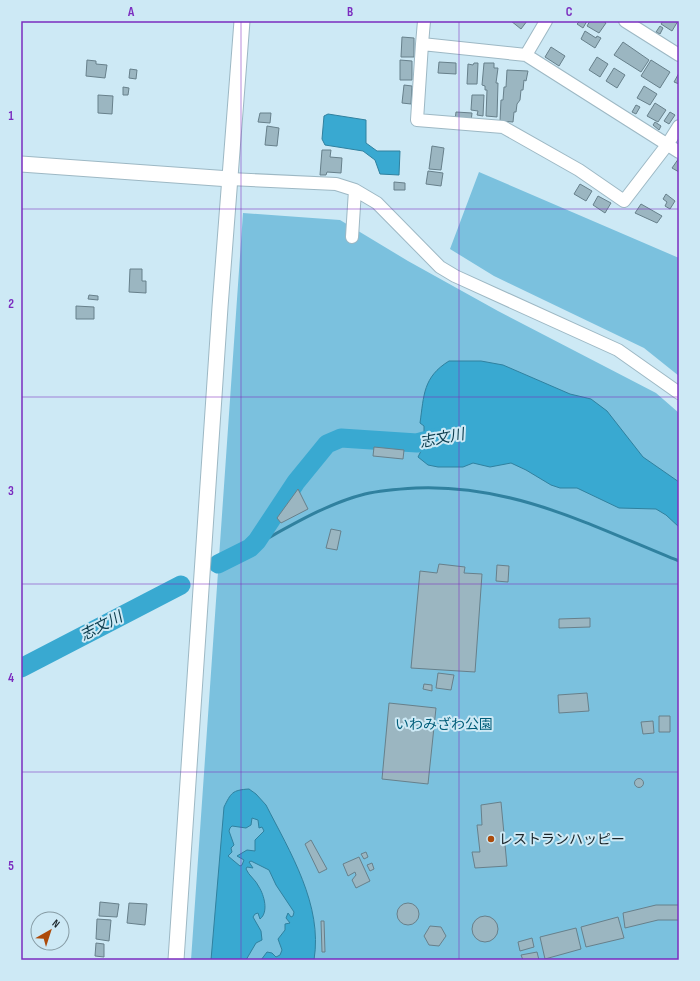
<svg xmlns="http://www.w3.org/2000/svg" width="700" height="981" viewBox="0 0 700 981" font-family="'Sofia Sans Condensed','Noto Sans JP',sans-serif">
	<rect width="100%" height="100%" fill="#cde9f5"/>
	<path fill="#7bc1de" d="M479 172 679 258V376L644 348 494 276 450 249Z
		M243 213 340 220 408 261 498 311 656 393 679 413V960H191Z"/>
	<path fill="#39a9d1" stroke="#30819f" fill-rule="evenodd" d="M328 114 366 120V143L377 151H400L399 175 380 174 375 160 363 151 325 145 322 139 324 116Z
		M449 361H481L503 365 570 394 591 399 607 411 643 457 679 482V527L666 515 656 509 619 508 577 488H560L551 485 526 470 511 463 490 467 473 463 463 467H438L428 465 418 457 421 451 415 449 420 436 424 434V426L420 423C424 395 423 377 449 361Z
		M249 789 256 794 266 805C290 852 323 905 314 960H261L267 952 272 953 276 957 280 955 282 950 278 939 285 930V924L290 923 286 918 288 913 291 917 293 916 294 912 276 885 269 870 251 861 249 862 253 868 247 867 246 869C249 876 256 880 259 887 264 895 269 912 260 919L258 913 255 914 253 917 261 931 262 940 256 943 246 960H211L224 807C231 793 232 790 249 789ZM252 818 258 820 259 828 262 827 264 831 255 840V851L247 850 237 856 244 860 242 865 240 866 228 856 232 852 231 848 234 845 229 831 230 828 232 826 246 828 251 825Z"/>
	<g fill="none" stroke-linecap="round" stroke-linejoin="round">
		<path stroke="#30819f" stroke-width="3" d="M250 548C287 528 325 504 365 494 382 490 399 489 416 488 513 484 592 526 679 561"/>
		<path stroke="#39a9d1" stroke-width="19" d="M218 564 250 548 257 541 296 482 327 444 341 438 417 443 442 436
			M21 668 181 585"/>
	</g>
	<path fill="#9bb6c1" stroke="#67808b" d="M511 21H527L521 29Z
		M577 21H587L583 28 577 24 579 22Z
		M590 21H603L606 23 599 33 587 26Z
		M663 21H678L672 31 661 24Z
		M660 26 663 28 660 34 656 32Z
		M585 31 596 38 597 36 601 38 595 48 581 39Z
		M402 37 414 38V57H401Z
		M623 42 649 60 641 72 614 55Z
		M551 47 565 56 559 66 545 57Z
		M597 57 608 64 600 77 589 70Z
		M87 60 96 61V64L107 65 105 78 86 76Z
		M400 60 412 61V80H400Z
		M651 60 670 72 660 88 641 76Z
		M439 62 456 63V74L438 73Z
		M474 63H478L477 84H467L468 64 473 65Z
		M484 63H494V68H498L496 83H498L497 117 486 116 487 90H485V86L482 85Z
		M614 68 625 75 617 88 606 81Z
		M130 69 137 70 136 79 129 78Z
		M507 70 528 71 526 81 524 80 523 90H521L520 100 517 104 516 112H514L513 122 500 121 501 100H503L504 87H506Z
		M679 73V84L674 82Z
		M404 85 412 86 411 104 402 103Z
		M644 86 657 94 650 105 637 98Z
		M123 87 129 88 128 95H123Z
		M98 95 113 96 112 114 98 113Z
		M472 95H484L483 116 477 115 478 111 471 110Z
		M655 103 666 110 658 122 647 116Z
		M636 105 640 107 636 114 632 112Z
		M456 112 472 113 471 122 455 121Z
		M670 112 675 115 669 124 664 121Z
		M260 113H271L270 123 258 122Z
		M655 122 661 126 659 130 653 125Z
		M267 126 279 128 277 146 265 145Z
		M432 146 444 148 441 170 429 169Z
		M322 150H331L330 157 342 158 341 173 327 172 326 175H320Z
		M679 158V172L672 168Z
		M428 171 443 173 441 186 426 184Z
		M394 182 405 183V190H394Z
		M580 184 592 191 586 201 574 194Z
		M666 194 675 201 670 209 665 206 667 202 663 199Z
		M598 196 611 203 605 213 593 205Z
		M641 204 662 216 657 223 635 213Z
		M130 269H142V281H146V293L129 292Z
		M89 295 98 296V300L88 299Z
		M76 306 94 307V319H76Z
		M374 447 404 450 403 459 373 456Z
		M298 489 308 509 281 523 277 518Z
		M331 529 341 531 337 550 326 548Z
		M439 564 465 567 464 573 482 574 475 672 411 668 420 571 437 573Z
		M497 565 509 566 508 582 496 581Z
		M590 618V627L559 628V619Z
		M438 673 454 675 451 690 436 688Z
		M424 684 432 685V691L423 689Z
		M587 693 589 711 559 713 558 695Z
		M389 703 436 708 428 784 382 779Z
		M659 716H670V732H659Z
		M653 721 654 733 643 734 641 722Z
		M634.5 783a4.5 4.5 0 1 1 9 0a4.5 4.5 0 1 1-9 0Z
		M501 802 507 866 475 868 472 852H480L477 825H482L481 805Z
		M311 840 327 869 319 873 305 844Z
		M366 852 368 857 364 859 361 854Z
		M359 857 370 881 356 888 352 880 356 875 355 872 348 876 343 864Z
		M372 863 374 869 370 871 367 865Z
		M100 902 119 904 117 917 99 916Z
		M397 914a11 11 0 1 1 22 0a11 11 0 1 1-22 0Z
		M129 903 147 904 145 925 127 923Z
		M656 905H679V920H658L625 928 623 913Z
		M472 929a13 13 0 1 1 26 0a13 13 0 1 1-26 0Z
		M618 917 624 938 586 947 581 927Z
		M97 919 111 920 109 941 96 939Z
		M321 921H324L325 952H322Z
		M430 926 441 927 446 936 439 946 429 945 424 936Z
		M576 928 581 949 545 959 540 937Z
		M532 938 534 947 520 951 518 942Z
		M96 943 104 944V957L95 956Z
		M537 952 539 960H523L521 955Z"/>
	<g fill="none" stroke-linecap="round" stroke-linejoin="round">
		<g stroke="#9db8c4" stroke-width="14">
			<path id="minor" d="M424 21 422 44 526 55 679 152
				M625 21 679 55
				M422 44 417 120 503 127 579 170 624 201 667 145 679 126
				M526 55 546 21
				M230 179 336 184 355 190 377 203 440 267 455 276 618 350 679 393
				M352 237 355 190"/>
		</g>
		<g stroke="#9db8c4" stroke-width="17">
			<path id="tertiary" d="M21 164 230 179
				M176 960 220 307 242 21"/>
		</g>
		<use href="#minor" stroke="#fff" stroke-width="12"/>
		<use href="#tertiary" stroke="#fff" stroke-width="15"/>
	</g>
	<path fill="none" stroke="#7b2cbf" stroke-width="1" stroke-opacity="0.55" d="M241 21V960M459 21V960M21 209H679M21 397H679M21 584H679M21 772H679"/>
	<circle fill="#ad4b0b" stroke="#cde9f5" stroke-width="1.5" cx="491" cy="839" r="4"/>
	<g text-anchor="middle" stroke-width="4" stroke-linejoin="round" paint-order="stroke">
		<g font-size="14" fill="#005d79" stroke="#cde9f5">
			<text x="444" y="729">いわみざわ公園</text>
		</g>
		<g font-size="14" fill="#1b252a" stroke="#cde9f5" text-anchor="start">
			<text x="499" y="844">レストランハッピー</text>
		</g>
		<g font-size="15" font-style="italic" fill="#0d3d4e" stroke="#cde9f5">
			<text transform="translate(442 438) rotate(-11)" y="5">志文川</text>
			<text transform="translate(101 626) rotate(-27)" y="5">志文川</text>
		</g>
	</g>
	<rect width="700" height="981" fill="none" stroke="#cde9f5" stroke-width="44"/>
	<g transform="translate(50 931) rotate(39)"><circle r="19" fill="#cde9f5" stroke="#869ba4"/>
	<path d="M0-3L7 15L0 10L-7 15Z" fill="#ad4b0b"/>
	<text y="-6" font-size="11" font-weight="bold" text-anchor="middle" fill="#1b252a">N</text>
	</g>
	<rect x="22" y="22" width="656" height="937" fill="none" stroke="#7b2cbf" stroke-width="1.5"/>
	<g font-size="13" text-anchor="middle" font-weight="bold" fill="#7b2cbf">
		<text x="131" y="16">A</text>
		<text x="350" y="16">B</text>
		<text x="569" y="16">C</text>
		<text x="11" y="120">1</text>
		<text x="11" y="308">2</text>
		<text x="11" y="495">3</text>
		<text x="11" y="682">4</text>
		<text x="11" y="870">5</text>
	</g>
</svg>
